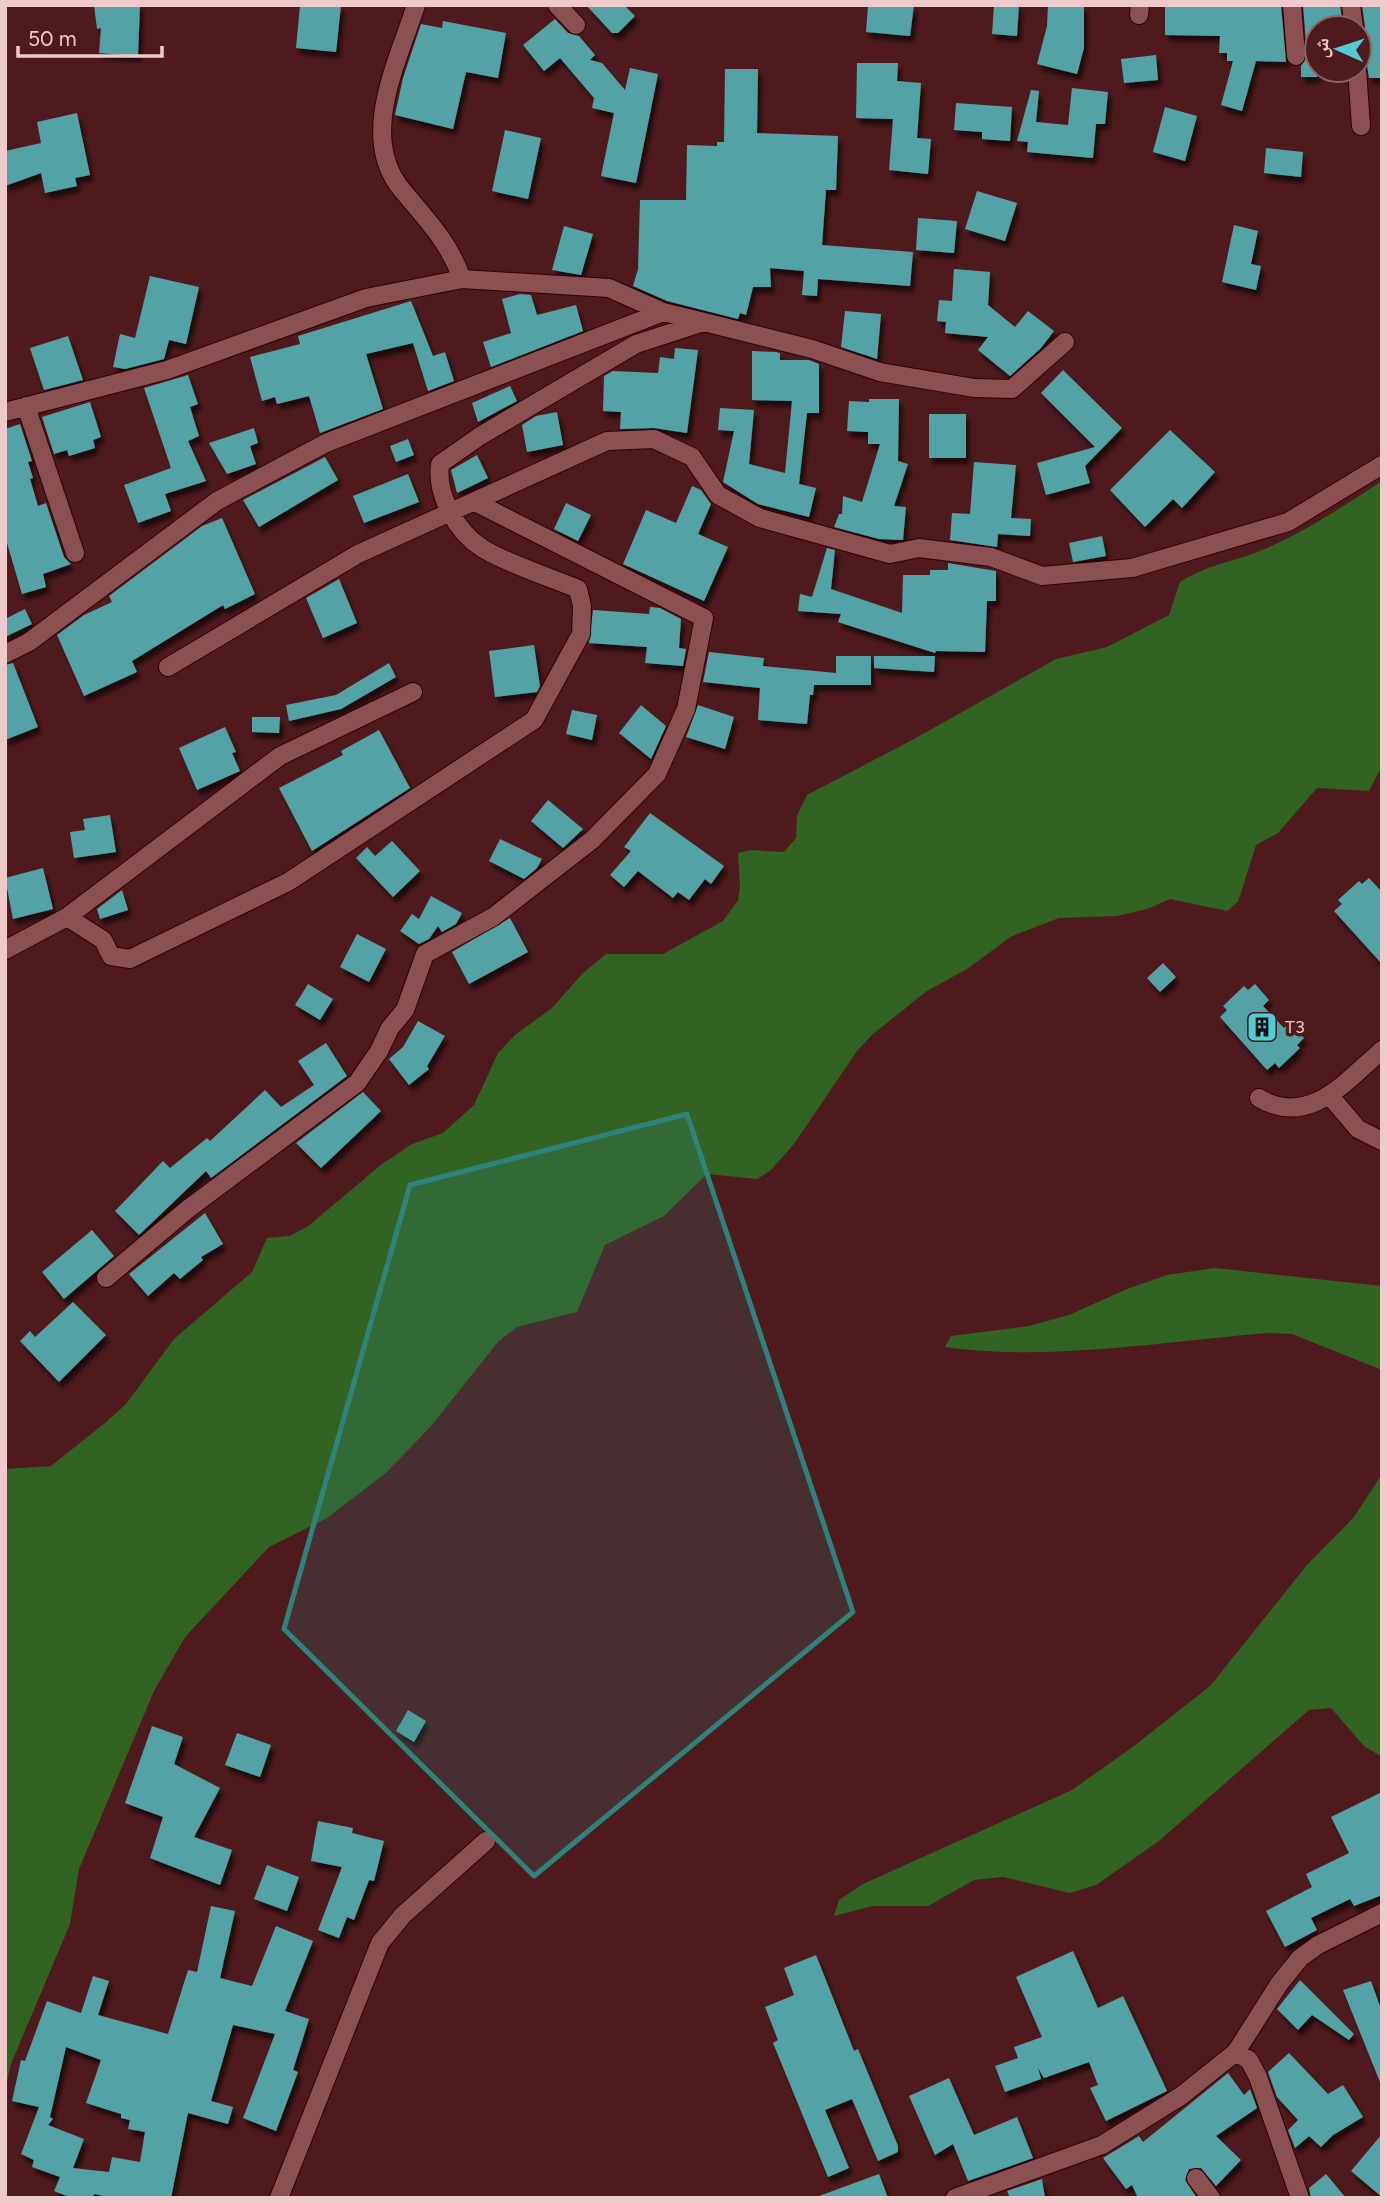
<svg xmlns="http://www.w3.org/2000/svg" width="1387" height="2203" viewBox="0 0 1387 2203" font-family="Figtree,'Noto Naskh Arabic',sans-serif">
	<defs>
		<filter id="shadow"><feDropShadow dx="3.5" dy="6" stdDeviation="2" flood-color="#0009"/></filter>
	</defs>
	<rect width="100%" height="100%" fill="#4e1a1d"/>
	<path fill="#316422" d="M1382 481V766L1369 791 1317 788 1278 833 1256 845 1238 902 1227 911 1170 899 1147 909 1117 916 1059 918 1012 936 967 969 927 991 873 1034 857 1051 794 1144 770 1171 757 1179 707 1174 664 1216 605 1245 577 1312 517 1327 498 1342 431 1426 387 1472 327 1518 269 1547 185 1637 154 1691 79 1869 70 1924 11 2064 5 2090V1469L51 1466 105 1423 126 1404 174 1339 252 1272 267 1238 289 1236 307 1227 382 1164 412 1144 443 1133 474 1105 498 1053 515 1035 552 1008 583 973 606 954H663L723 921 738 900 740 888 738 853 750 850 784 852 796 838 797 816 807 795 914 739 1056 659 1107 647 1169 615 1180 582C1203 567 1229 562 1255 553 1299 536 1342 507 1382 481Z
		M1215 1268 1382 1286V1370L1292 1334 1268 1333C1169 1341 1043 1362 945 1347L951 1336 1029 1326 1069 1315 1127 1289 1167 1275Z
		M1382 1474V1757L1364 1746 1331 1708 1309 1710 1159 1841 1096 1885 1070 1893 1003 1877 974 1880 928 1906H873L834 1916 839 1900 863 1884 1072 1790 1134 1746 1210 1686 1307 1565 1354 1517Z"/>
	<path fill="#52a3a6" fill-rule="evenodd" filter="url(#shadow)" d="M94 5H140L138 56 99 53 101 28 97 29Z
		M300 5H341L336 52 296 48Z
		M586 5H624L635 16 618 33H612Z
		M868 5H914L910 36 866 32Z
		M994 5H1019L1017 36 992 34Z
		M1048 5H1084V48L1077 74 1037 64 1047 26Z
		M1165 5H1281L1286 62 1256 61 1242 111 1221 105 1233 61H1227V53H1219L1220 36 1165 35Z
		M1303 5H1340L1343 28H1317V77H1301V66L1307 55Z
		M1362 5H1382V78H1369L1362 35 1365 27Z
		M555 19 568 33 579 36 595 55 590 60 602 63 625 90 630 68 658 74 636 183 601 176 614 113 592 108 594 98 560 58 544 71 523 45Z
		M443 21 506 33 498 78 466 72 453 129 395 115 403 78 421 24 442 28Z
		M1156 55 1158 80 1124 83 1121 59Z
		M857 63H898L897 81 921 83 917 138 931 139 928 174 889 170 893 119 856 118Z
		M725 69H758L757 133 838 136 836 190H826L822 245 913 252 910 286 818 279 817 296 802 295 804 271 770 268 771 287H753L746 315 740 313 738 319 667 301 633 286 638 269 640 200H686L687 145 717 146V142H724Z
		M1072 88 1108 92 1105 124H1096L1093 158 1027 152 1028 142 1017 141 1031 90 1039 91 1036 122 1068 125Z
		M956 103 1012 107 1010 141 982 139V132L954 130Z
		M1165 107 1197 116 1185 161 1153 152Z
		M77 113 90 175 75 178 77 186 45 193 41 173 5 186V151L41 143 37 122Z
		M505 130 541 138 528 199 492 191Z
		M1266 148 1303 152 1301 177 1264 173Z
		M977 191 1017 203 1005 241 965 229Z
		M918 218 957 221 954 253 916 250Z
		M1234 225 1258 231 1251 264 1261 266 1256 290 1222 282Z
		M564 226 593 234 581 275 552 270Z
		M954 269 990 272 988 305 1015 327 1028 311 1054 331 1041 348 1010 376 978 350 988 337 945 333 946 322 937 321 939 300 952 301Z
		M150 276 199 287 186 344 169 340 164 359 125 369 113 367 120 334 135 338Z
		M520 294 531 295 537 315 576 305 583 331 491 367 483 342 511 333 502 299Z
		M411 301 433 356 445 352 454 381 428 391 413 343 366 354 383 409 320 433 309 396 277 404 275 397 262 401 250 357 300 344 298 336Z
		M845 311 881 314 877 359 841 347Z
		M68 336 83 380 44 390 30 348Z
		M675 348 698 350 687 433 654 428 620 429 621 412 603 411 604 376 613 371 658 373 660 357 674 359Z
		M752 351 776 352 780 353V360H809L819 364V413H807L799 484 816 488 809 517 758 504 723 482 734 431 718 430 720 408 754 410 749 464 785 473 792 401 752 400Z
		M1063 370 1122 428 1085 466 1090 483 1046 495 1037 463 1095 447 1041 393Z
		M188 375 198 404 190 407 199 436 188 441 206 481 165 494 171 511 138 523 124 485 171 468 144 388Z
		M510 386 517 401 478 422 472 403Z
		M869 399H899L898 461 908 464 894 506 906 507 903 540 879 539 834 527 839 514H842L843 496 862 502 880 444H868V432L847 431 849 401 869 402Z
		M90 402 101 437 93 440 95 448 69 456 67 450 54 454 42 417Z
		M557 412 563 445 527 452 522 425 536 416Z
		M929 414H966V458H929Z
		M20 424 32 461 28 462 33 478 30 479 38 506 46 503 64 557 71 564 43 574 46 587 22 594 5 536V429Z
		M254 428 258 443 250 446 256 464 227 474 209 443Z
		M1170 430 1215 472 1182 508 1173 499 1145 527 1110 490Z
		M408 439 414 455 396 462 390 446Z
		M477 455 488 478 457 493 451 470Z
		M325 457 338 480 259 527 243 500Z
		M974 462 1016 465 1011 518 1031 519 1030 536 998 534 997 547 950 540 952 513 970 514Z
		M408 474 419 502 364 523 353 496Z
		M692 486 701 490 711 504 698 534 728 547 704 601 623 564 646 510 676 523Z
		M566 503 591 515 578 541 554 529Z
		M222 518 255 594 225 609 223 605 132 661 137 672 84 696 57 635 84 615 112 602 109 596 202 526Z
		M1102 536 1106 556 1073 562 1069 543Z
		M827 548 835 550 831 589 902 613 903 575H930V570H948V563L996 571V601H987L985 652 936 651 935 653 838 622 841 614 798 611 800 594 812 597Z
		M339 579 357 623 323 638 306 598Z
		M650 607 660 608 681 619 679 648 686 649 683 666 645 663 647 647 589 643 593 610 649 614Z
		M25 609 32 624 5 637V619Z
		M534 645 540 686 537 692 495 697 489 651Z
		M709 652 764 658 763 666 836 673V656H871V685H814L813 695H810L807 724 758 720 760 688 703 682Z
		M874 656H935L934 672 874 668Z
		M13 663 38 727 5 740V665Z
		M389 663 396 677 341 709 289 721 286 705 336 695Z
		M641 705 666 726 651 759 619 733Z
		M698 705 734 717 725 749 686 737Z
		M572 710 597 715 592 740 566 734Z
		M252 717H280L279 733 252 732Z
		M225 727 236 752 232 753 240 771 197 790 179 748Z
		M379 730 410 788 312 851 279 788 343 755 341 751Z
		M548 800 583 829 563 848 531 821Z
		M650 813 724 866 711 884 705 879 689 900 678 892 673 898 638 871 624 887 610 875 631 851 624 847Z
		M110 815 116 852 74 858 70 832 85 830 83 819Z
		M500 839 542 859 537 868 524 879 489 861Z
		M392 841 420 871 393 897 356 858 367 847 375 856Z
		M43 868 53 909 13 919 5 878Z
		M1369 878 1382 892V964L1334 911 1342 904 1338 900 1359 881 1362 884Z
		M122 890 128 910 100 919 97 909Z
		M431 896 462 913 456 924 442 932 438 926 429 939 419 944 400 931 412 914 419 919Z
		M510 918 528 952 469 984 452 952Z
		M357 934 386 949 369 982 340 967Z
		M1163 963 1176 977 1160 992 1147 978Z
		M308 984 333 999 320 1020 295 1005Z
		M1255 984 1269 1000 1263 1006 1284 1028 1290 1022 1304 1038 1297 1045 1300 1048 1279 1068 1275 1063 1267 1070 1220 1017 1227 1010 1223 1006 1244 986 1248 990Z
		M418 1021 445 1036 427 1066 429 1069 409 1085 389 1059 403 1047Z
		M326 1043 347 1076 211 1178 206 1171 139 1235 115 1211 163 1161 170 1168 207 1138 210 1141 265 1090 281 1107 314 1085 298 1061Z
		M363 1092 381 1111 321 1168 296 1143Z
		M205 1213 223 1244 201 1257 203 1260 180 1279 174 1273 148 1296 129 1274Z
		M92 1230 114 1256 64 1299 42 1272Z
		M73 1302 106 1335 59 1382 20 1341 30 1331 35 1337Z
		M408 1710 426 1721 414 1742 396 1731Z
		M152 1726 183 1737 174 1764 220 1788 194 1837 232 1850 220 1885 150 1858 163 1817 125 1803Z
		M237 1733 271 1745 260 1777 225 1765Z
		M1382 1792V1895L1354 1906 1350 1899 1311 1918 1317 1930 1285 1947 1266 1911 1312 1887 1306 1874 1349 1853 1331 1817Z
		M318 1821 353 1828 352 1833 384 1841 374 1881 369 1880 354 1920 347 1917 339 1938 318 1930 342 1867 311 1861Z
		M267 1865 299 1877 287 1911 254 1899Z
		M211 1906 235 1911 220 1978 252 1986 276 1926 313 1941 285 2011 309 2019 293 2070 298 2072 276 2131 243 2118 275 2034 233 2025 211 2101 233 2107 228 2124 188 2113 171 2198H113L94 2194 93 2198H72L54 2191 60 2177 32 2167 34 2160 21 2154 39 2107 12 2101 21 2060 25 2061 47 2001 81 2013 93 1976 109 1981 98 2015 168 2034 188 1970 197 1972ZM66 2047 101 2060 86 2103 121 2114V2118L130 2120 128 2129 145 2132 140 2162 112 2157 109 2172 73 2168 84 2139 48 2125 53 2119 50 2117Z
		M1073 1951 1098 2008 1123 1996 1167 2091 1106 2121 1090 2088 1098 2085 1089 2062 1044 2078 1038 2068 1041 2079 1005 2092 995 2066 1018 2058 1014 2047 1042 2037 1016 1977Z
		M816 1955 854 2051 858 2049 898 2146V2152L878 2161 852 2099 825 2110 849 2168 828 2177 773 2043 778 2040 765 2007 794 1995 784 1968Z
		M1300 1980 1354 2034 1349 2040 1312 2015 1298 2030 1277 2009Z
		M1371 1981 1382 2012 1380 2082 1343 1990Z
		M1289 2053 1328 2094 1343 2085 1363 2117 1333 2135 1321 2147 1309 2136 1295 2148 1288 2130 1298 2120 1277 2097 1268 2072Z
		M1228 2073 1244 2095 1250 2089 1257 2108 1216 2136 1241 2160 1216 2186 1201 2168 1189 2169 1185 2180 1197 2198H1138L1132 2185 1126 2189 1103 2158 1139 2136 1143 2142Z
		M949 2078 974 2135 1017 2117 1033 2158 968 2181 953 2144 935 2155 909 2096Z
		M1382 2134V2197L1351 2171Z
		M879 2174 888 2198H820L819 2196Z
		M1326 2174 1346 2198H1311L1309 2188Z
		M1042 2179 1045 2198H1010L1007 2191Z"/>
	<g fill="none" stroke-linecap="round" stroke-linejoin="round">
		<g stroke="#310007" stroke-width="20">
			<path id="minor" d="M557 5 576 25
				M1292 5 1296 56
				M1351 5 1354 28
				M1139 15 1140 5
				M1357 70 1361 126
				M462 279 609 288 663 312 704 322
				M26 406 75 553
				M5 412 167 370 366 298 462 279C449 242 427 220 402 190 358 137 398 62 416 5
				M5 654 29 642 217 501 326 443 663 312
				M168 667 358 554 607 441 654 439 692 457 718 495 760 518 890 554 919 548 991 557 1042 576 1132 568 1288 522 1382 465
				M67 917 103 940 111 956 130 959 288 882 534 720 581 634 582 606 578 589C552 578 503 562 482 548 456 531 436 495 440 464L480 436 636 344 704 322 812 349 880 372 975 388 1012 389 1065 342
				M5 950 67 917 280 756 413 692
				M1330 1096 1358 1129 1382 1141
				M1259 1098C1309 1128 1346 1081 1382 1050
				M106 1278 188 1209 357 1083 379 1051 390 1028 405 1010 425 954 493 917 592 840 657 774 686 709 704 618 475 502
				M1236 2052 1249 2060 1258 2077 1300 2198
				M1196 2178 1211 2198
				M279 2198 380 1943 403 1915 486 1841
				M955 2198 1102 2145 1181 2096 1236 2052 1279 1984 1300 1958 1318 1945 1382 1913"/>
		</g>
		<use href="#minor" stroke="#8b5051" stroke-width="18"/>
	</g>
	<path fill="#30837c" fill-opacity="0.2" stroke="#30837c" stroke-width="5" stroke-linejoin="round" d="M687 1114 853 1612 534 1876 284 1629 410 1185Z"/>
	<defs>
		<g id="building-square" transform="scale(1.575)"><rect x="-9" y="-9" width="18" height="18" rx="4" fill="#51ccd2" stroke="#4e1a1d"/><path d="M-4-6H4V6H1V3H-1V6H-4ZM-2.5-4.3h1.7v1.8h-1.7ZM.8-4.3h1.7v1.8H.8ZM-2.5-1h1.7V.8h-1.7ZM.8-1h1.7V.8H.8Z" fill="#111"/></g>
	</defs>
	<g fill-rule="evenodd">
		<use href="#building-square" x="1262" y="1027"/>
	</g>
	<g text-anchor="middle" stroke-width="7" stroke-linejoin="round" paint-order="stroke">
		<g font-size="18" fill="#eecbca" stroke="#4e1a1d" text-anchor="start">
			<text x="1285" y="1033">T3</text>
		</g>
	</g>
	<rect width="1387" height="2203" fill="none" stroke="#eecbca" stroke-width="14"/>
	<g transform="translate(1338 49) rotate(273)"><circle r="33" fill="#4e1a1d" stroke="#8e6162" stroke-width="2"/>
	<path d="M0-5L12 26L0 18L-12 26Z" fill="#51ccd2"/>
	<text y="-10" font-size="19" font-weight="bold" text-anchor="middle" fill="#eecbca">ش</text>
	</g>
	<path d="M18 46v10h144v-10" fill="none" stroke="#eecbca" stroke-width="3.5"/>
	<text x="28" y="46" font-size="21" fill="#eecbca" stroke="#4e1a1d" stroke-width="5" paint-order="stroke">50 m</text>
</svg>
